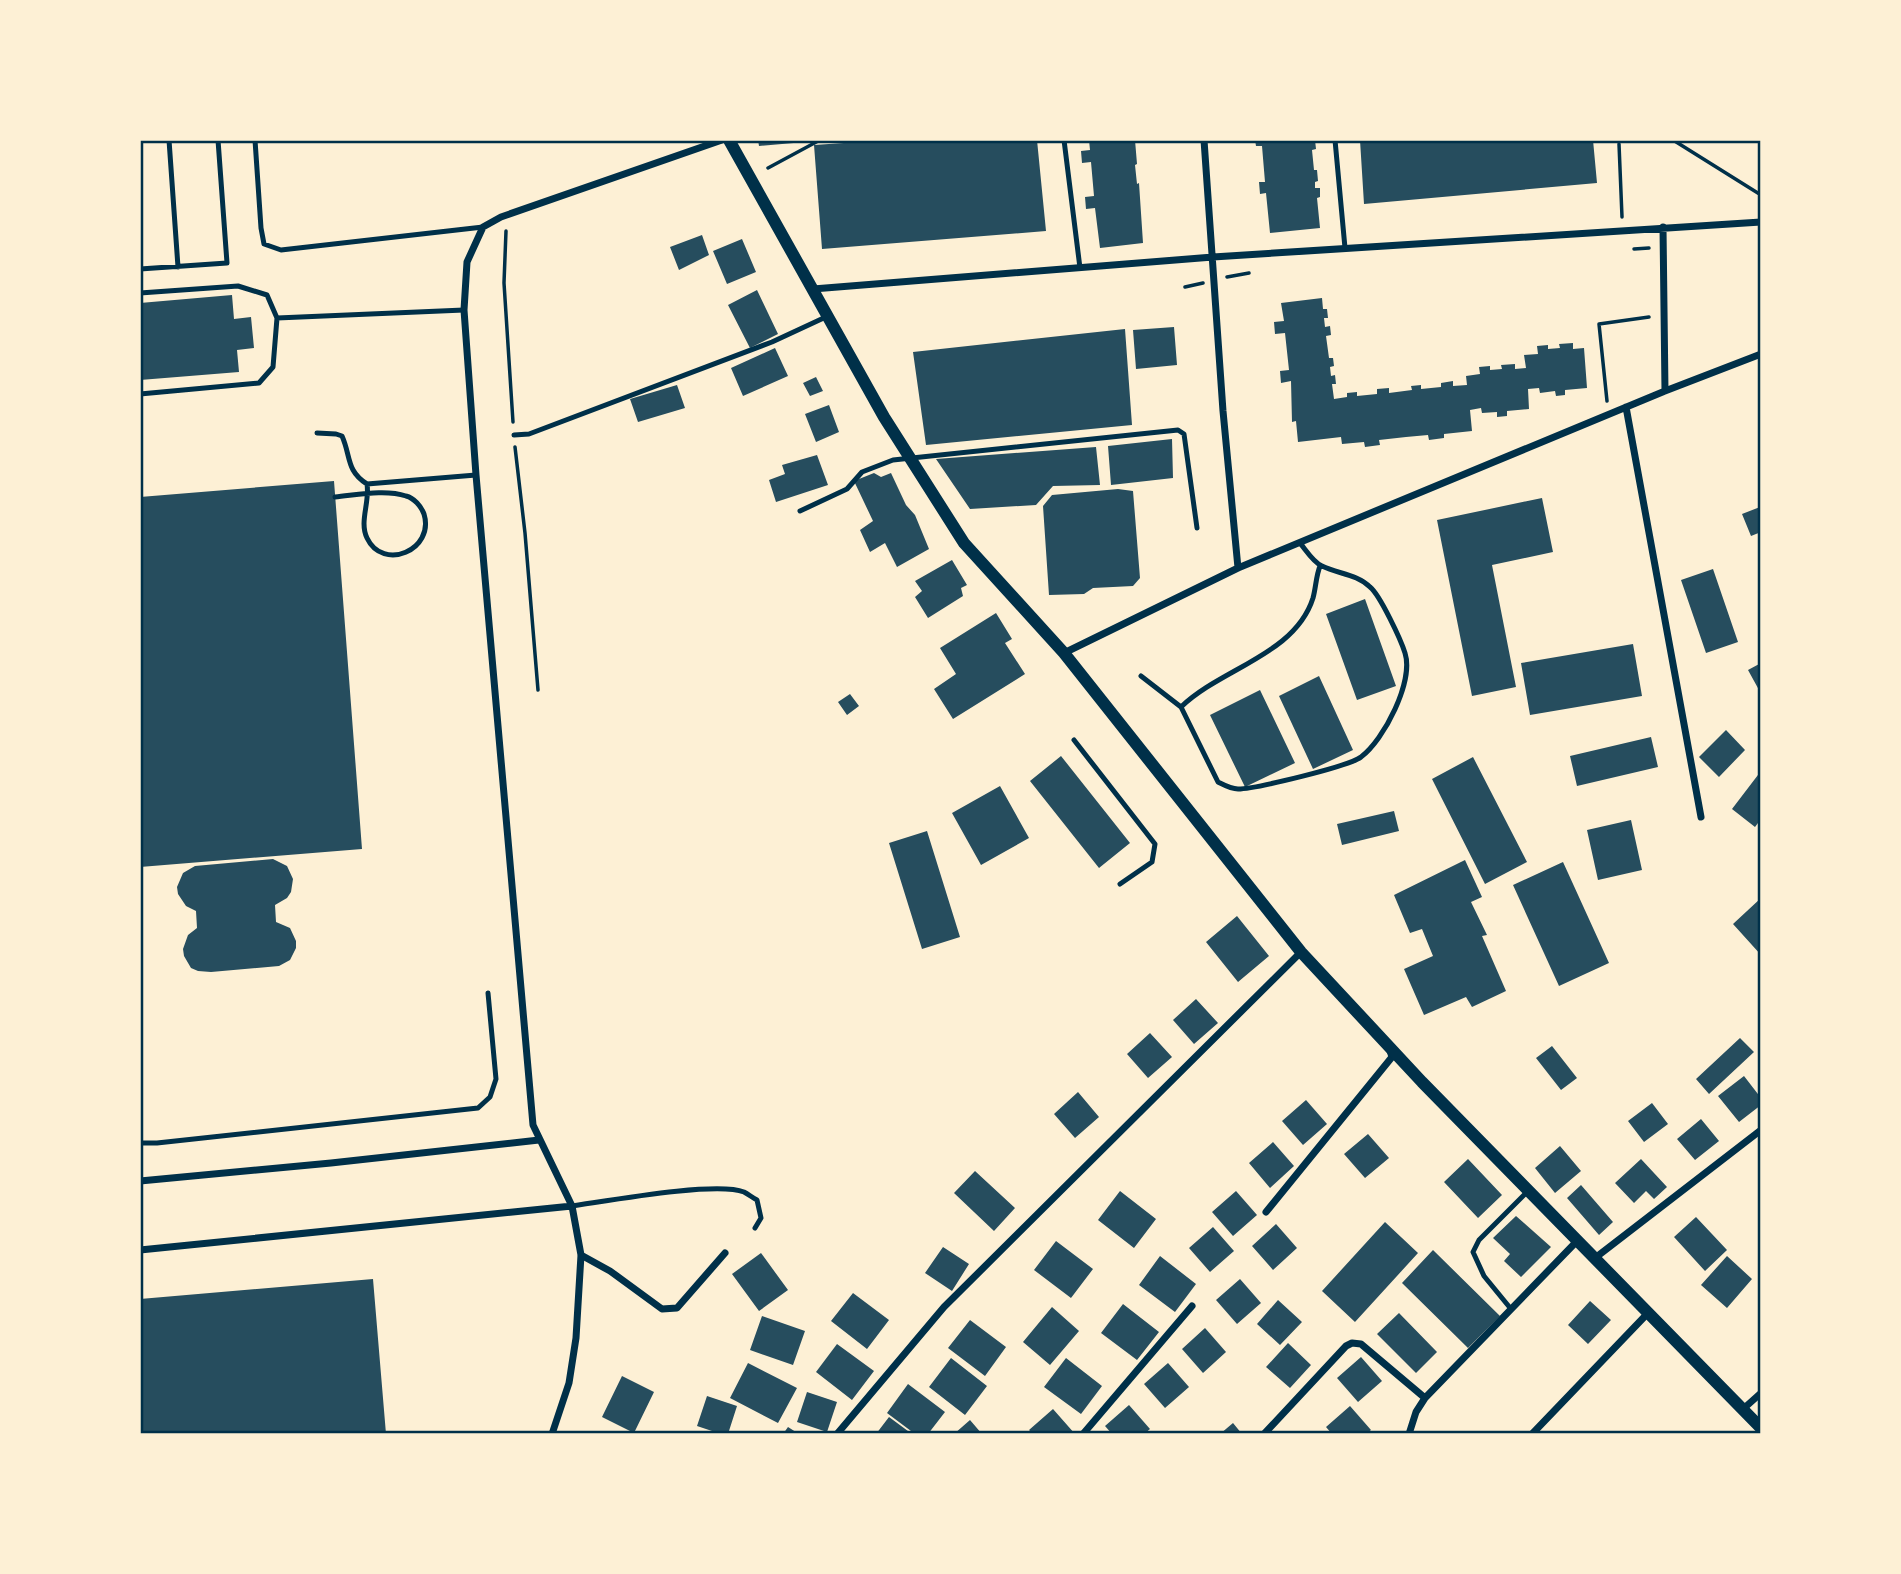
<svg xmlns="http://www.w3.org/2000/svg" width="1901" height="1574" viewBox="0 0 1901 1574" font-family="Lato,sans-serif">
	<rect width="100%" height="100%" fill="#fdf0d5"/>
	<path fill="#264d5e" d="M758 140H805V142L759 146Z
		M888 140H1037L1046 231 822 249 814 145Z
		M1089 140H1135L1137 164 1135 165 1137 184 1139 183 1143 243 1100 248 1095 208 1086 209 1085 197 1094 196 1091 162 1082 163 1081 151 1090 150Z
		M1255 140H1315L1316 149 1312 150 1314 170H1317L1318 181 1315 182V188H1320V197L1317 198 1320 228 1270 233 1266 193 1260 194 1259 182H1265L1262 146H1256Z
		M1360 140H1593L1597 183 1364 204Z
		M702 235 709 255 679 270 670 247Z
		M742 239 756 272 727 284 713 251Z
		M757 290 778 334 750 348 728 305Z
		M232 295 234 319 251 317 254 348 237 350 239 372 140 380V303Z
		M1322 298 1323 309H1327L1328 318H1324L1325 327 1330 326 1331 335 1326 336 1329 358H1333L1334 366 1330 367 1331 376 1335 375 1336 384H1332L1334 399 1347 397V393L1357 392V396L1377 394V389L1389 388V393L1412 390 1411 386 1421 385V389L1441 387V383L1453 381V386L1467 385 1466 376 1480 374 1479 367 1490 366V370L1502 369 1501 365 1515 364V369L1526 368 1524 355 1538 354 1537 346 1548 345V349L1560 348 1559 344 1573 343V349L1584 348 1587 388 1565 390V395L1556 396 1555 391 1540 393 1539 388 1528 389 1529 409 1507 411V416L1497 417V412L1482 413 1481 408 1470 410 1472 431 1444 434V438L1429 440 1428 435 1406 437 1379 440 1380 445 1365 447 1364 442 1342 444 1341 437 1298 442 1296 421 1292 422 1291 381 1281 383 1280 371 1289 370 1285 333 1275 334 1274 322 1284 321 1281 303Z
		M1174 327 1177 365 1136 369 1133 330Z
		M1125 329 1132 425 926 445 913 352Z
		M775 348 788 376 743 396 731 368Z
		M816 377 823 391 810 396 803 383Z
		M677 385 685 408 638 422 630 399Z
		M829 405 839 432 816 442 805 414Z
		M1172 439 1173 478 1111 485 1108 446Z
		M1096 447 1100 485 1053 486 1036 505 970 509 936 459Z
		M817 455 828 485 776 502 769 480 785 474 782 465Z
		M874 473 881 477 891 473 906 505 915 515 929 549 897 567 885 543 870 552 860 530 873 521 854 481Z
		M334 481 362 849 140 867V497Z
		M1118 489 1133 491 1140 578 1133 586 1093 588 1084 594 1049 595 1043 506 1052 495Z
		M1542 498 1553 552 1492 565 1516 687 1472 696 1437 520Z
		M1760 507 1761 532 1751 536 1742 514Z
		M952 560 967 585 961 588 963 596 928 618 915 597 922 591 915 581Z
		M1713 569 1738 642 1706 653 1681 580Z
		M1365 599 1396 686 1357 700 1326 614Z
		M996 613 1012 639 1005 643 1025 674 953 719 934 689 956 674 940 648Z
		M1633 644 1642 696 1530 715 1521 663Z
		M1761 663V689L1759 690 1748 670Z
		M1319 676 1353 750 1313 769 1279 696Z
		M1260 690 1295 763 1245 787 1210 715Z
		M850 694 859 706 847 715 838 702Z
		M1726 730 1745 750 1719 777 1699 757Z
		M1651 737 1658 767 1577 786 1570 756Z
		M1061 756 1130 843 1099 868 1030 781Z
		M1473 757 1527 862 1485 884 1432 779Z
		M1761 771V819L1755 827 1732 809Z
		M1000 786 1029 838 981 865 952 813Z
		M1394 811 1399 831 1342 845 1337 824Z
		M1631 820 1642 870 1598 880 1587 830Z
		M927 831 960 937 922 949 889 843Z
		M273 859 287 866 293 879 291 892 287 898 275 905 276 922 290 928 296 941V948L290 960 279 966 211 972 198 971 191 968 184 956 183 949 188 935 197 928 196 911 186 906 178 894 177 887 183 873 195 866Z
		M1465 860 1482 897 1471 902 1487 935 1482 936 1506 991 1472 1007 1466 997 1424 1015 1404 969 1433 956 1422 929 1410 933 1394 895Z
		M1563 862 1609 963 1559 986 1513 885Z
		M1761 898V955L1733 924Z
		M1237 916 1269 956 1238 982 1206 942Z
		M1196 999 1218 1023 1194 1044 1173 1020Z
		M1150 1033 1172 1057 1148 1078 1127 1054Z
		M1740 1038 1754 1052 1709 1094 1696 1079Z
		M1552 1046 1577 1078 1561 1090 1536 1058Z
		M1744 1076 1761 1098V1105L1739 1122 1718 1096Z
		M1078 1092 1099 1117 1075 1138 1054 1114Z
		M1306 1100 1327 1124 1303 1145 1282 1121Z
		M1652 1103 1668 1124 1644 1142 1628 1121Z
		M1701 1119 1719 1141 1695 1160 1677 1139Z
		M1368 1134 1389 1158 1365 1178 1344 1154Z
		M1273 1142 1294 1166 1270 1188 1249 1163Z
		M1560 1146 1581 1171 1555 1193 1535 1168Z
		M1468 1159 1502 1195 1478 1218 1444 1182Z
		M1641 1159 1667 1187 1654 1199 1646 1191 1634 1203 1615 1183Z
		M975 1171 1015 1208 994 1231 954 1193Z
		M1581 1185 1613 1222 1599 1235 1567 1198Z
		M1120 1191 1156 1219 1134 1248 1098 1220Z
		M1236 1191 1257 1215 1233 1236 1212 1212Z
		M1516 1216 1551 1247 1521 1277 1504 1261 1510 1254 1493 1238Z
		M1696 1217 1727 1250 1705 1271 1674 1237Z
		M1385 1222 1418 1253 1355 1322 1322 1291Z
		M1276 1224 1297 1248 1273 1270 1252 1246Z
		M1213 1227 1234 1251 1210 1272 1189 1248Z
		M1056 1241 1093 1269 1071 1298 1034 1270Z
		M943 1247 969 1264 952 1291 925 1273Z
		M1433 1250 1500 1316 1468 1348 1402 1283Z
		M761 1253 788 1290 759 1311 732 1274Z
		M1160 1256 1196 1284 1175 1312 1139 1285Z
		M1727 1256 1752 1279 1727 1308 1701 1285Z
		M373 1279 386 1434H140V1299Z
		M1240 1279 1261 1303 1237 1324 1216 1300Z
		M853 1293 889 1320 867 1349 831 1321Z
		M1278 1300 1302 1322 1280 1345 1257 1324Z
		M1590 1301 1611 1320 1588 1344 1568 1325Z
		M1123 1304 1159 1332 1137 1360 1101 1333Z
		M1052 1307 1079 1331 1050 1365 1023 1342Z
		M1399 1313 1437 1352 1416 1373 1377 1334Z
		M762 1316 805 1331 793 1365 750 1350Z
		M970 1320 1006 1347 985 1376 948 1348Z
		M1205 1328 1226 1352 1203 1373 1182 1349Z
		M1288 1343 1311 1365 1290 1388 1266 1367Z
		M837 1344 874 1371 852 1400 816 1372Z
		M1361 1357 1382 1381 1358 1402 1337 1378Z
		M951 1358 987 1386 965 1415 929 1387Z
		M1066 1358 1102 1386 1081 1414 1044 1387Z
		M748 1363 797 1388 778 1423 730 1398Z
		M1168 1363 1189 1387 1165 1408 1144 1384Z
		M622 1376 654 1392 634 1433 602 1417Z
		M908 1384 945 1412 928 1434H915L887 1413Z
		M807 1392 837 1402 827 1432 797 1422Z
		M707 1396 737 1406 728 1434H721L697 1426Z
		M1129 1405 1150 1429 1144 1434H1112L1105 1426Z
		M1350 1406 1371 1430 1366 1434H1332L1326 1427Z
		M1053 1409 1075 1434H1033L1029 1430Z
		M889 1417 912 1434H876Z
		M970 1420 982 1434H954Z
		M1233 1423 1242 1434H1220Z
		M788 1427 799 1434H783Z"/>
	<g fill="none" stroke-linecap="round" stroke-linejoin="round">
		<path stroke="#003049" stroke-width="3.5" d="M1673 140 1761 195
			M1619 144 1622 217
			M768 168 820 140
			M506 231 504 283 513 422
			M1634 249 1649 248
			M1227 277 1249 273
			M1185 287 1203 283
			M1607 401 1599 324 1649 317
			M515 447 525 533 538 690"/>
		<path stroke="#003049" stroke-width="5" d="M169 140 178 267
			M255 140 261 228 264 244 281 250 483 227
			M1064 140 1080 268
			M1335 140 1345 248
			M140 269 227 263 218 140
			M140 293 238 286 267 295 277 318
			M140 394 259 383 273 367 277 318 464 310
			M317 433 336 434 342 436C351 456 346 471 367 484L476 475
			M514 435 529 434 772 342 828 316
			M335 497C357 495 385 489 406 496 414 498 421 506 424 514 435 550 383 572 367 538 359 522 370 502 367 484
			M800 511 847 489 862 472 893 460 1178 430 1184 434 1197 528
			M1300 543C1306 550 1313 562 1322 566 1338 574 1357 574 1370 587 1380 595 1401 640 1405 653 1414 681 1384 740 1361 757 1350 766 1255 789 1238 789 1231 789 1224 785 1218 782L1181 707C1221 668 1295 655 1313 598 1316 587 1316 576 1320 566
			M1141 676 1181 707
			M1074 740 1155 844 1152 862 1120 884
			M140 1143H157L478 1108 490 1097 496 1079 488 993
			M572 1206C607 1201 716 1181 744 1192 748 1194 753 1198 757 1200L761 1218 755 1228
			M1511 1309 1484 1276 1473 1252 1479 1240 1527 1192"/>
		<path stroke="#003049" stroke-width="7" d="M1204 140 1223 411 1238 568
			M1663 227 1665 391
			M813 289 1213 257 1761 222
			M1626 407 1701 817
			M1064 653 1238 568 1665 391 1761 354
			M140 1181 331 1163 539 1140
			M1266 1212 1392 1057 1390 1051
			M140 1250 572 1206
			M581 1255 610 1271 662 1309 677 1308 725 1253
			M1595 1258 1761 1130
			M1742 1410 1761 1393
			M552 1434 569 1383 576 1338 581 1255 572 1206 533 1125 476 475 464 310 467 262 483 227 501 217 722 140
			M837 1434 944 1307 1301 952
			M1083 1434 1192 1306
			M1264 1434 1346 1346 1352 1343 1361 1344 1425 1398
			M1409 1434 1416 1412 1425 1398 1578 1240
			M1532 1434 1648 1313"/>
		<path stroke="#003049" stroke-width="12" d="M729 140 884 417 964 543 1064 653 1301 952 1422 1082 1761 1428"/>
	</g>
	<rect width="1901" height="1574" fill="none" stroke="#fdf0d5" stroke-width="284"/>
	<rect x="142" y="142" width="1617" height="1290" fill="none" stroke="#003049" stroke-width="2.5"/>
</svg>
